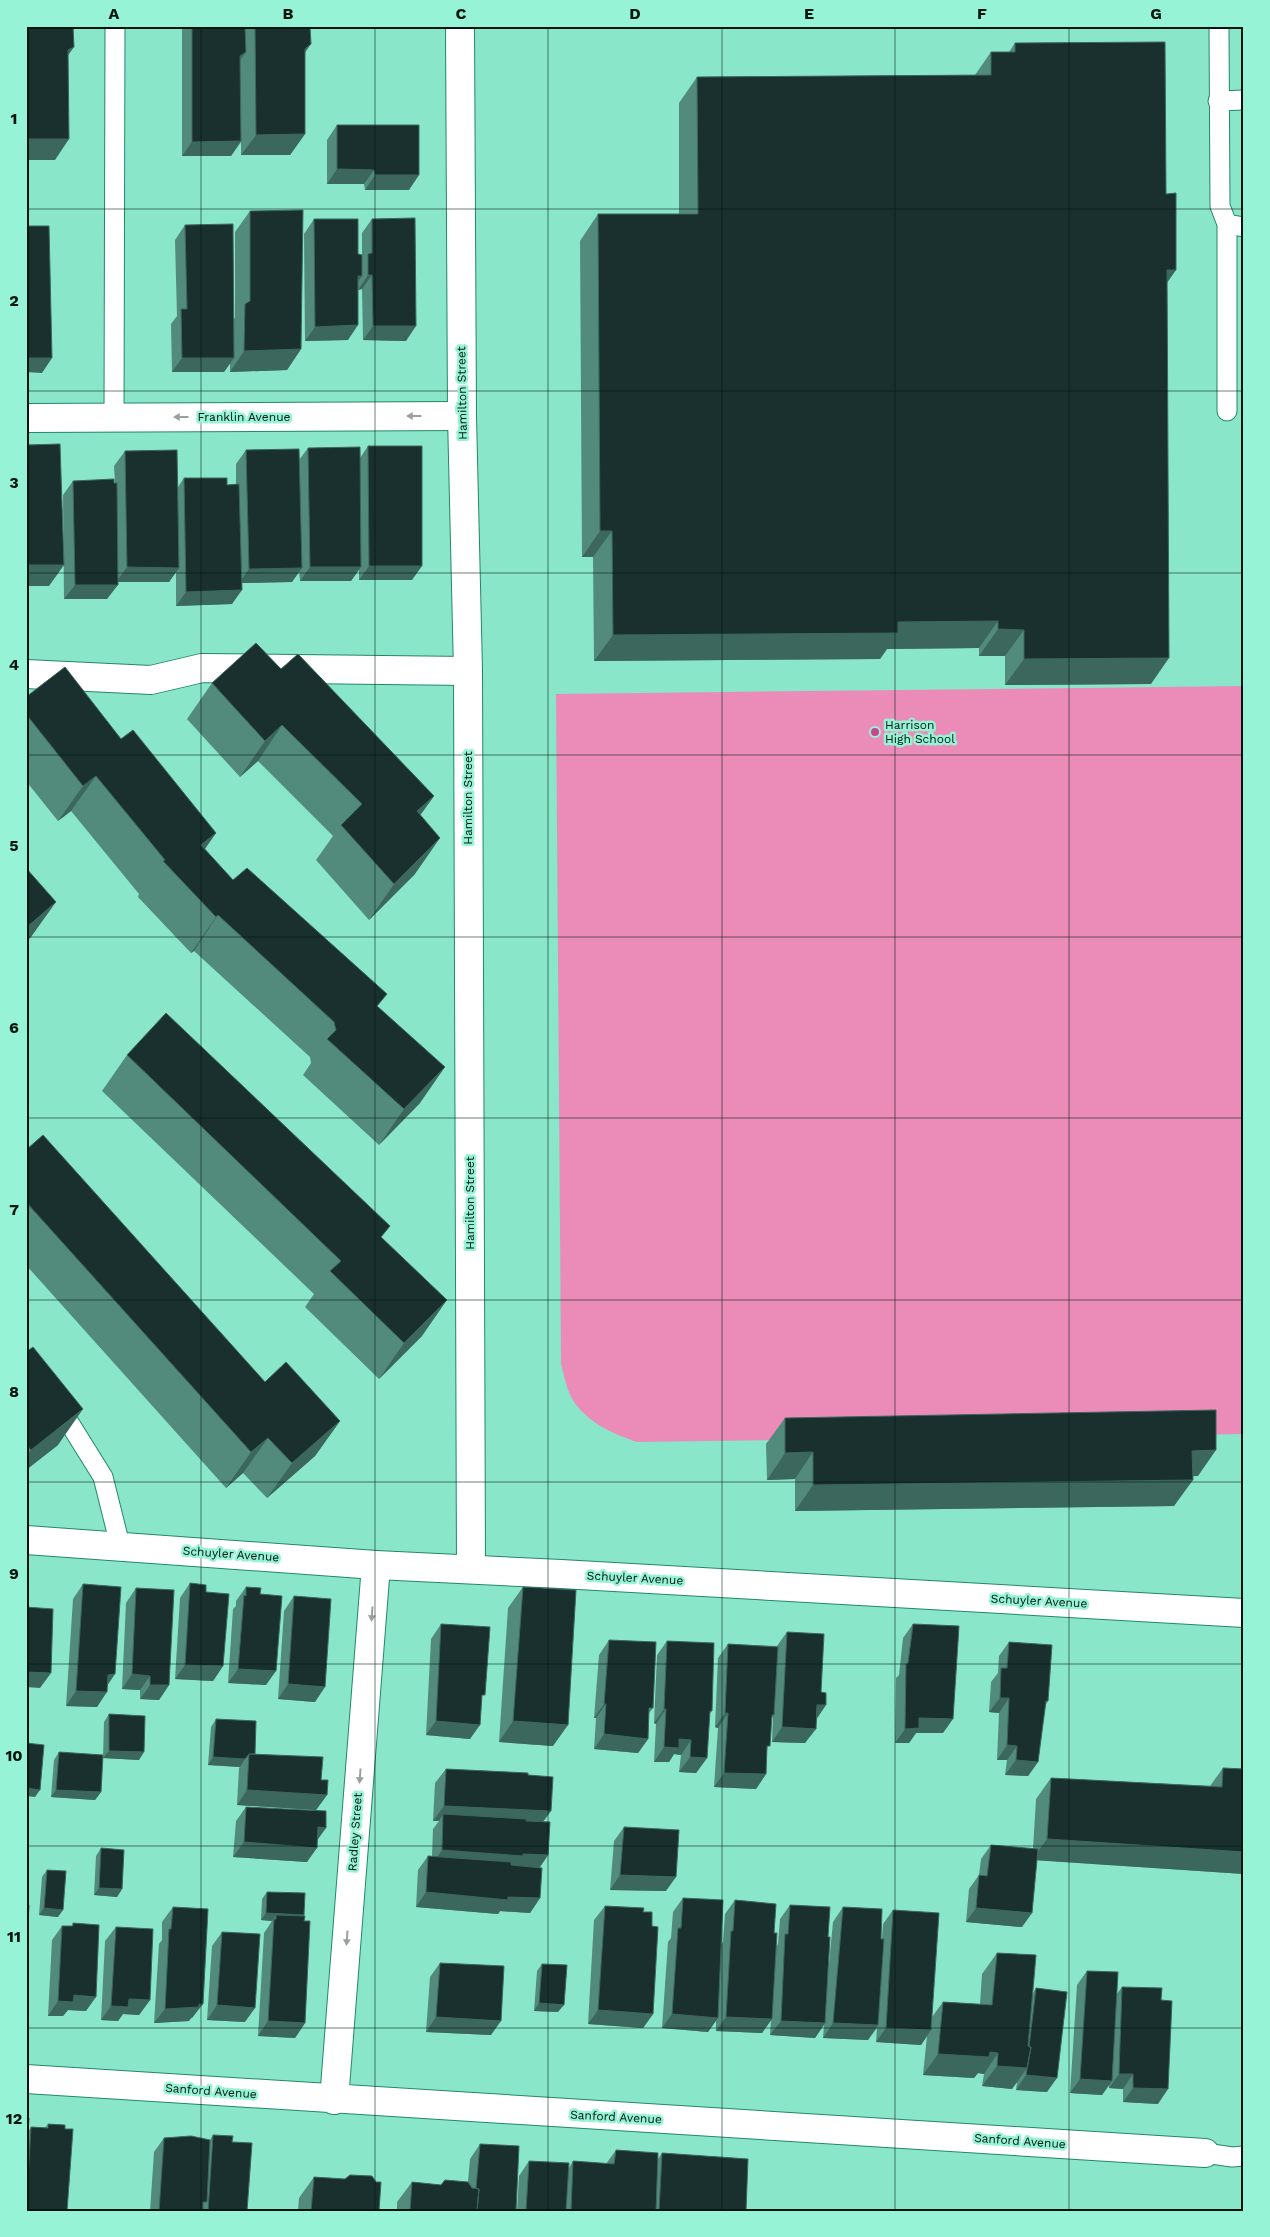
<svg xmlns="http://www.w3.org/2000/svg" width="1270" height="2237" viewBox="0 0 1270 2237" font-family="'Work Sans',sans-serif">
	<rect width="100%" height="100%" fill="#8ae6c8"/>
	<path fill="#eb8cb8" d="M1244 686V1434L637 1442C610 1433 579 1419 568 1390 565 1381 563 1372 561 1364L556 694Z"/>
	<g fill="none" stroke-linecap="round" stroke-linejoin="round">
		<g stroke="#23876c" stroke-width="21">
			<path id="service" d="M1219 26 1220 206 1227 224 1244 227
				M1218 101 1244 100
				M1227 224V411
				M114 418 115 26
				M26 1370 60 1408 103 1477 120 1545
				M1205 2153 1232 2157 1244 2156"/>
		</g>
		<g stroke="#23876c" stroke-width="30">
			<path id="minor" d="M26 418 462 416
				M26 674 151 680 202 668 468 671
				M26 2079 1205 2153
				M334 2100 376 1565"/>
		</g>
		<g stroke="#23876c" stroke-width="30">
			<path id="tertiary" d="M460 26 462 416 468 671 471 1569"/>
		</g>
		<g stroke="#23876c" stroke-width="30">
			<path id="secondary" d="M26 1540 376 1565 561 1574 1244 1613"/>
		</g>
		<use href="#service" stroke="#fff" stroke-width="19"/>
		<use href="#minor" stroke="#fff" stroke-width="28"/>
		<use href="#tertiary" stroke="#fff" stroke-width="28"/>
		<use href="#secondary" stroke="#fff" stroke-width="28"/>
	</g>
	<path fill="#528b7c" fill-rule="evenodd" d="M182 26H310L305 53V134L290 155H241V142L231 156H182ZM240 60 241 117 240 61Z
		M1015 43 1167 283 1151 684 1005 685V656H979V648L887 649 880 659 594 661 593 557H582L580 241 598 214H679V103L697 77 975 75 991 52H1009Z
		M337 125 409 190H365L364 184H327V140Z
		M250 211 301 349 287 370 230 372V363L224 372H172L171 324 177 316 175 240 185 225 234 319 235 317V232Z
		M314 219 358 254 362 255V233L372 219 406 341 363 340 362 289 358 290 348 340 305 341 304 234Z
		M368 446 412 580H359V569L351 581H300L299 571 292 582 241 583 232 604 176 606V572L169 582H118L107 599H64L63 495 73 481 115 483 114 466 125 451 178 487 184 478 227 485 236 484V464L246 450 299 460 308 448 360 458Z
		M281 669 434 796 420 815 415 874 369 920 316 860 333 836 258 761 240 777 187 719 212 683Z
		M26 697 121 739 216 833 205 849 233 880 378 1007 420 1103 379 1145 303 1075 311 1063 310 1057 194 951 191 953 138 897 139 894 71 811 58 821 26 781Z
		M127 1055 381 1238 422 1336 379 1379 305 1307 314 1294 102 1091Z
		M26 1150 265 1382 340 1421 315 1456 267 1498 243 1473 226 1488 26 1265Z
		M26 1352 58 1445 26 1470Z
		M785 1418 1198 1476H1193L1174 1506 795 1511V1479L767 1480 766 1444Z
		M190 1583 206 1592 223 1666 213 1681 175 1679 180 1598Z
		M83 1584 108 1685 97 1707 66 1706 73 1599Z
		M246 1587 260 1594 266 1685 228 1683 233 1609 236 1606V1601Z
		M523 1587 553 1746 499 1742 508 1608Z
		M136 1588 169 1685 159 1700 140 1699V1690L122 1689 126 1603Z
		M294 1596 315 1702 278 1699 284 1611Z
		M441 1624 482 1700 470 1739 426 1735 431 1639Z
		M913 1624 943 1733H916L909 1743H895L896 1678 899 1675 903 1638Z
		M787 1632 816 1719 805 1743 772 1742 773 1717 771 1719 767 1751 766 1774 756 1789 714 1787 718 1728 715 1727 718 1658 728 1644 777 1646Z
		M609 1640 653 1708 649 1713 648 1739 638 1753 594 1749 596 1718H594L599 1655Z
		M667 1641 712 1711 709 1714 707 1758 696 1773 679 1772 681 1755 674 1754 669 1762H654L656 1724 654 1723 657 1655Z
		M1009 1642 1048 1701 1045 1706 1038 1762 1028 1776 1005 1775 1007 1760H997L999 1713 989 1712 991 1682 998 1673 999 1656Z
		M109 1714 139 1760 103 1758 104 1722Z
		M216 1719 255 1754 321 1780 327 1795 316 1810 237 1805 239 1768 240 1767 208 1765 211 1727Z
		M59 1752 101 1792 95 1800 51 1797 54 1760Z
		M1223 1768 1242 1787 1244 1788V1874L1037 1860 1022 1927 966 1922 969 1889 979 1875 981 1859 991 1845 1033 1849 1036 1799 1051 1778 1210 1786Z
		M446 1769 528 1775 551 1811 543 1822 548 1855 539 1868 540 1898 530 1913 500 1911 498 1914 416 1907 418 1870 428 1856H432L433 1829 439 1821H433L435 1783Z
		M246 1807 317 1841 307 1862 233 1857 236 1821Z
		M624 1827 666 1891 610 1890 614 1841Z
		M101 1848 122 1889 117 1897 94 1895 96 1856Z
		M47 1870 58 1917 39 1915 42 1877Z
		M267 1892 304 1915 305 2023 295 2038 258 2036 264 1933 272 1921 261 1920 262 1899Z
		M683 1898 721 1945 723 1942 725 1914 735 1900 774 1933 776 1947 778 1944 780 1919 790 1905 828 1937 827 1984 833 1922 843 1907 881 1939H882L883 1924 893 1910 932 2017 943 2002 980 2004 982 1974 997 1953 1033 1993 1036 1988 1047 2092 1016 2090 1017 2082 1012 2089 982 2086 984 2074 978 2073 974 2078 923 2075 927 2036 921 2045 876 2042 877 2028 868 2040 823 2038 824 2025 815 2038 770 2035 771 2020 762 2033 716 2031V2020L708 2032 662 2028 668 1942 671 1938 673 1912Z
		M605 1906 643 1912 653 2014 643 2028 588 2024 594 1920Z
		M173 1907 192 2018H191L189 2021 154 2023 159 1944 162 1940V1922Z
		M73 1923 86 2011 68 2010 63 2016H48L52 1940 62 1926H72Z
		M116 1927 150 2000 139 2015 123 2014 118 2021 101 2020 105 1941Z
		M222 1932 245 2022 207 2020 212 1946Z
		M440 1963 491 2035 426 2032 430 1977Z
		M542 1964 558 2012 534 2011 537 1971Z
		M1087 1971 1116 1995 1122 1987 1161 2000 1158 2104 1123 2102V2089L1109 2088V2085L1102 2095 1070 2093 1077 1985Z
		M26 2118 28 2132 31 2127 45 2128 48 2124 26 2211Z
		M213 2135 232 2142 247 2211H150L154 2152 164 2138 210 2140Z
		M480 2144 516 2211H397V2202L412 2182 441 2185 468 2182 470 2159Z
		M616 2150 658 2159 662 2153 746 2211H517L519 2176 529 2161 569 2168 573 2161 606 2164Z
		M314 2177 379 2211H298L299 2198Z"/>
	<path fill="#3c675d" d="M311 44 296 65 305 49Z
		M74 47 59 68 68 50Z
		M246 52 236 66 240 56Z
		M305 134 290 155H241L256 135Z
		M26 139H69L55 160H26Z
		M241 141 231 156H182L192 142Z
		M337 169 374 170 364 184H327Z
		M375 175H419L409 190H365Z
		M1167 270H1176L1158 296Z
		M368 275H372L362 289 358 290Z
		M358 276H362L352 290Z
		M358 325 348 340 305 341 315 327Z
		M373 326H416L406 341 363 340Z
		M301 349 287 370 230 372 244 351Z
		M26 358H52L42 373 26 372Z
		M182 358H234L224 372H172Z
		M600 531H612L593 557H582Z
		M26 565H64L49 586H26Z
		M369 566H422L412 580H359Z
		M127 567 179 568 169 582H116Z
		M310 567H361L351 581H300Z
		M302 568 292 582 239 583 249 569Z
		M75 585H118L107 599H64Z
		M242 590 232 604 176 606 186 592Z
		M998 621 979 648 887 649 880 659 594 661 613 635 898 622Z
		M998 629 1024 630 1005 656H979Z
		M1169 658 1151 684 1005 685 1024 659Z
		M282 725 258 761 240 777 265 741Z
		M96 776 71 811 58 821 83 786Z
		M434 796 409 831 417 811Z
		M216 833 191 868 201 845Z
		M440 838 415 874 369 920 394 884Z
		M56 902 31 937 26 942V928Z
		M218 915 194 951 191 953 216 917Z
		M445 1067 420 1103 379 1145 404 1109Z
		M447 1300 422 1336 379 1379 404 1343Z
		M83 1409 58 1445 26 1470V1457L31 1450Z
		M340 1421 315 1456 267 1498 292 1463Z
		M268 1438 243 1473 226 1488 251 1452Z
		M1216 1450 1198 1476 1174 1477 1192 1451Z
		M813 1452 795 1479 767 1480 785 1453Z
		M1193 1480 1174 1506 795 1511 813 1485Z
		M185 1665 223 1666 213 1681 175 1679Z
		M238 1669 276 1671 266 1685 228 1683Z
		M26 1672 51 1673 40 1688 26 1687Z
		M115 1674 105 1689 108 1675Z
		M132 1674 150 1676 140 1690 122 1689Z
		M288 1684 325 1687 315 1702 278 1699Z
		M150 1685H169L159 1700 140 1699Z
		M76 1691 107 1692 97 1707 66 1706Z
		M1000 1698H1009L999 1713 989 1712Z
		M604 1704H606L596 1718H594Z
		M817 1705H826L816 1720Z
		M664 1709H666L656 1724 654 1723Z
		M725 1713H728L718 1728 715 1727Z
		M919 1718 953 1719 943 1733H916L909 1743H895L905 1729Z
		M436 1721 480 1725 470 1739 426 1735Z
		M513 1721 568 1725 553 1746 499 1742Z
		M782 1727 816 1729 805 1743 772 1742Z
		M604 1734 648 1739 638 1753 594 1749Z
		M679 1739 691 1740 681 1755 674 1754 669 1762H654L664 1747Z
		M1007 1745 1017 1746 1007 1760H997Z
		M109 1751 144 1752 139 1760 103 1758Z
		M213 1757 245 1759 240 1767 208 1765Z
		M690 1757 707 1758 696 1773 679 1772Z
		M1016 1760 1038 1762 1028 1776 1005 1775Z
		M724 1773 766 1774 756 1789 714 1787Z
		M26 1788 40 1790 35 1797 26 1796Z
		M56 1790 101 1792 95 1800 51 1797Z
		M247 1790 327 1795 316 1810 237 1805Z
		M444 1806 551 1811 540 1825 443 1814 439 1821H433Z
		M318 1827 326 1828 316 1842Z
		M1047 1839 1244 1852V1874L1032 1860Z
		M244 1842 317 1848 307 1862 233 1857Z
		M442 1850 523 1854 548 1855 538 1870 432 1865Z
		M620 1875 676 1877 666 1891 610 1890Z
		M99 1888 122 1889 117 1897 94 1895Z
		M426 1892 508 1897 540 1898 530 1913 500 1911 498 1914 416 1907Z
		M44 1908 63 1910 58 1917 39 1915Z
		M976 1908 1032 1913 1022 1927 966 1922Z
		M266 1913 304 1915 276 1919V1915L272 1921 261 1920Z
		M74 1995 96 1997 86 2011 68 2010 63 2016H48L58 2001Z
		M129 1999 150 2000 139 2015 123 2014 118 2021 101 2020 111 2006Z
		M539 2003 564 2005 558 2012 534 2011Z
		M199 2004H203L192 2018H191L189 2021 154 2023 165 2009Z
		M217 2005 255 2008 245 2022 207 2020Z
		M598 2010 653 2014 643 2028 588 2024Z
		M672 2014 718 2018 708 2032 662 2028Z
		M436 2017 501 2021 491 2035 426 2032Z
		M726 2017 772 2019 762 2033 716 2031Z
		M268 2021 305 2023 295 2038 258 2036Z
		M781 2021 825 2023 815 2038 770 2035Z
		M833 2023 878 2025 868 2040 823 2038Z
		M886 2028 931 2030 921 2045 876 2042Z
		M990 2052 998 2053 984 2074 978 2073 974 2078 923 2075 938 2054Z
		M997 2066 1027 2068 1012 2089 982 2086Z
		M1119 2074H1133L1123 2089 1109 2088Z
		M1026 2075 1057 2078 1047 2092 1016 2090Z
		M1080 2079 1112 2081 1102 2095 1070 2093Z
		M1133 2088 1168 2089 1158 2104 1123 2102Z"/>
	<path fill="#1a302f" stroke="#3c675d" d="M26 26H73L74 47 68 50 69 139H26Z
		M192 26H245L246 52 240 56 241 141 192 142Z
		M255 26H310L311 44 305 49V134L256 135Z
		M1165 42 1166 194 1176 193V270H1167L1169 658 1024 659V630L998 629V621L898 622V633L613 635 612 531H600L598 214H698L697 77 991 75V52H1015V43Z
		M337 125H419V175H375L374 170 337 169Z
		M303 210 301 349 244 351 245 304 250 301V211Z
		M415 218 416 326H373L372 275H368V254L372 253V219Z
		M314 219H358V254L362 255V276H358V325L315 327Z
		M233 224 234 358H182L181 309H187L185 225Z
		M26 226H49L52 358H26Z
		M60 444 64 565H26V445Z
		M368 446H422V566H369Z
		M360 447 361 567H310L308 448Z
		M299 449 302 568 249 569 246 450Z
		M177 450 179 568 127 567 125 451Z
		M184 478H227V485L239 484 242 590 186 592Z
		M114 479V483H117L118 585H75L73 481Z
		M256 643 281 669 298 654 434 796 417 811 440 838 394 884 341 825 362 804 282 725 265 741 212 683Z
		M65 667 121 739 133 730 216 833 201 845 233 880 247 868 387 994 377 1006 445 1067 404 1109 327 1039 336 1030 334 1022 218 915 216 917 163 861 165 860 96 776 83 786 26 714V697Z
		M26 868 56 902 26 928Z
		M166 1013 390 1226 381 1237 447 1300 404 1343 330 1271 341 1261 127 1055Z
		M43 1135 265 1382 286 1362 340 1421 292 1463 268 1438 251 1452 26 1202V1150Z
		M33 1347 83 1409 31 1450 26 1444V1352Z
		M1216 1410V1450L1192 1451 1193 1480 813 1485V1452L785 1453V1418Z
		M190 1583 206 1585V1592L229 1594 223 1666 185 1665Z
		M83 1584 121 1587 115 1674 108 1675 107 1692 76 1691Z
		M246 1587 261 1588 260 1594 282 1596 276 1671 238 1669 244 1595 246 1596Z
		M523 1587 576 1590 568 1725 513 1721Z
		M136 1588 174 1590 169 1685H150V1676L132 1674Z
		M294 1596 331 1599 325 1687 288 1684Z
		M26 1607 53 1609 51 1673 26 1672Z
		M441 1624 490 1627 485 1695H482L480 1725 436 1721Z
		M913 1624 959 1626 953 1719 919 1718V1728L905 1729 906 1664 908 1663Z
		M787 1632 824 1634 821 1692 826 1693V1705H817L816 1729 782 1727Z
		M609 1640 656 1642 653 1708H649L648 1739 604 1734 606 1704H604Z
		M667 1641 714 1643 712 1711H710L707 1758 690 1757 691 1740 679 1739V1748L664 1747 666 1709H664Z
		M1009 1642 1052 1645 1048 1701H1046L1038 1762 1016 1760 1017 1746 1007 1745 1009 1698H1000L1001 1668H1007Z
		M728 1644 778 1647 774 1715H772L770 1746H767L766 1774 724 1773 728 1713H725Z
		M109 1714 145 1716 144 1752 109 1751Z
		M216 1719 256 1721 255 1754H249L245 1759 213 1757Z
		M26 1743 44 1745 40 1790 26 1788Z
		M59 1752 103 1755 101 1792 56 1790Z
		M249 1754 323 1757 321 1780H328L327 1795 247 1790Z
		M1223 1768 1244 1769 1242 1787 1244 1788V1852L1047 1839 1051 1778 1222 1787Z
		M446 1769 528 1773V1775L553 1777 551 1811 444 1806Z
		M246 1807 326 1811V1828L318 1827 317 1848 244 1842Z
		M443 1814 526 1819V1821L550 1822 548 1855 523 1854V1856L442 1850Z
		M624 1827 679 1830 676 1877 620 1875Z
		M991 1845 1038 1849 1032 1913 976 1908 979 1875 987 1876Z
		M101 1848 124 1850 122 1889 99 1888Z
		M428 1856 511 1862V1865L542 1868 540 1898 508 1897V1900L426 1892Z
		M47 1870 66 1871 63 1910 44 1908Z
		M267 1892 305 1893 304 1915 266 1913Z
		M683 1898 723 1900 718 2018 672 2014 678 1928H681Z
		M735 1900 776 1904 774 1933H777L772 2019 726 2017 731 1931H733Z
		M26 1904 29 1905 28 1924 26 1923Z
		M790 1905 830 1907 828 1937H830L825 2023 781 2021 785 1934H788Z
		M605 1906 644 1908 643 1912H652V1926L658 1927 653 2014 598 2010Z
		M173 1907 208 1909 203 2004H199V2007L165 2009 169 1929H171Z
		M843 1907 882 1909 881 1939H884L878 2025 833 2023Z
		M893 1910 939 1913 931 2030 886 2028Z
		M276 1915 305 1916 304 1921H310L305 2023 268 2021 274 1919H276Z
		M73 1923 99 1925 96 1997 74 1995 73 2002 58 2001 62 1926H73Z
		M116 1927 153 1929 150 2000 129 1999 128 2007 111 2006Z
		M222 1932 260 1934 255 2008 217 2005Z
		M997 1953 1036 1955 1028 2046 1031 2047 1027 2068 997 2066 998 2053 990 2052 989 2057 938 2054 943 2002 992 2005Z
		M440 1963 504 1966 501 2021 436 2017Z
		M542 1964 567 1965 564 2005 539 2003Z
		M1087 1971 1118 1972 1112 2081 1080 2079Z
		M1122 1987 1162 1988 1161 2000 1172 2001 1168 2089 1133 2088V2074H1119Z
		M1036 1988 1067 1992 1057 2078 1026 2075 1031 2047H1029Z
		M26 2118H29L26 2169Z
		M48 2124 65 2125V2129H73L67 2211H26L31 2127 48 2128Z
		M213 2135 233 2136 232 2142 252 2143 247 2211H208Z
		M191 2136 210 2140 207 2202H203V2211H159L164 2138Z
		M480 2144 519 2146 516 2211H477L479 2189 476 2188Z
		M616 2150 658 2153 656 2211H571L573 2161 614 2164Z
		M662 2153 748 2159 746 2211H659Z
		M529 2161 569 2163 566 2211H526Z
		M350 2175 372 2176 376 2182H381L379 2211H311L314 2177 345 2179Z
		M445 2180 468 2182 472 2188 479 2189 477 2211H410L412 2182 441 2185Z"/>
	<defs><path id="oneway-solid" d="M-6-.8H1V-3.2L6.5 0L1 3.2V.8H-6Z" transform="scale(1.25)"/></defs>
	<g fill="#99a19f">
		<use href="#oneway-solid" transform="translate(414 416) rotate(180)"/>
		<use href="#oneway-solid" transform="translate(181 417) rotate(180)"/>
		<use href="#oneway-solid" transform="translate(372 1614) rotate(94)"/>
		<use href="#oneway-solid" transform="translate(360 1776) rotate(94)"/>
		<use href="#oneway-solid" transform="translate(347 1938) rotate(94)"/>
	</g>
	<path fill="none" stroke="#00150e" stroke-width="1" stroke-opacity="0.55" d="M201 26V2211M375 26V2211M548 26V2211M722 26V2211M895 26V2211M1069 26V2211M26 209H1244M26 391H1244M26 573H1244M26 755H1244M26 937H1244M26 1118H1244M26 1300H1244M26 1482H1244M26 1664H1244M26 1846H1244M26 2028H1244"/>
	<circle fill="#c9468c" stroke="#97f3d5" stroke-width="2" cx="875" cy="732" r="5"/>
	<g text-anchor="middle" stroke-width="5" stroke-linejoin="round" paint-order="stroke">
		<g font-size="12" fill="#00150e" stroke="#97f3d5">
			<text transform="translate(462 393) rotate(-91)" y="4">Hamilton Street</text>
			<text x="244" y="421">Franklin Avenue</text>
			<text transform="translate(468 798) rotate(-90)" y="4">Hamilton Street</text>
			<text transform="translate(470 1203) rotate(-90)" y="4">Hamilton Street</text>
			<text transform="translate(231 1554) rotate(4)" y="4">Schuyler Avenue</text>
			<text transform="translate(635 1578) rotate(3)" y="4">Schuyler Avenue</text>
			<text transform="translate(1039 1601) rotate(3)" y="4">Schuyler Avenue</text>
			<text transform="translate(355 1832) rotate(-86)" y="4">Radley Street</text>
			<text transform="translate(211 2091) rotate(4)" y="4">Sanford Avenue</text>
			<text transform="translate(616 2117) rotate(3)" y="4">Sanford Avenue</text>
			<text transform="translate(1020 2141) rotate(4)" y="4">Sanford Avenue</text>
		</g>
		<g font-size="12" fill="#00150e" stroke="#97f3d5" text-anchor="start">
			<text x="885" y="729">Harrison<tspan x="885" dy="14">High School</tspan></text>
		</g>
	</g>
	<rect width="1270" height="2237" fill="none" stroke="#97f3d5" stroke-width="55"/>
	<rect x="28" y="28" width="1214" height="2182" fill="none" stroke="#00150e" stroke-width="2"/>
	<g font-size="16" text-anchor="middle" font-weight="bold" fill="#00150e">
		<text x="114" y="19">A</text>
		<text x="288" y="19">B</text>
		<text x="461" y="19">C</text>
		<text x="635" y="19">D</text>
		<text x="809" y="19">E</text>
		<text x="982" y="19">F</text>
		<text x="1156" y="19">G</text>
		<text x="14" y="124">1</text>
		<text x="14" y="306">2</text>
		<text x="14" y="488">3</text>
		<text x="14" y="670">4</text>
		<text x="14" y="851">5</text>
		<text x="14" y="1033">6</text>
		<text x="14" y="1215">7</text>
		<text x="14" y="1397">8</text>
		<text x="14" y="1579">9</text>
		<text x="14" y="1761">10</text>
		<text x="14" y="1942">11</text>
		<text x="14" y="2124">12</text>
	</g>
</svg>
